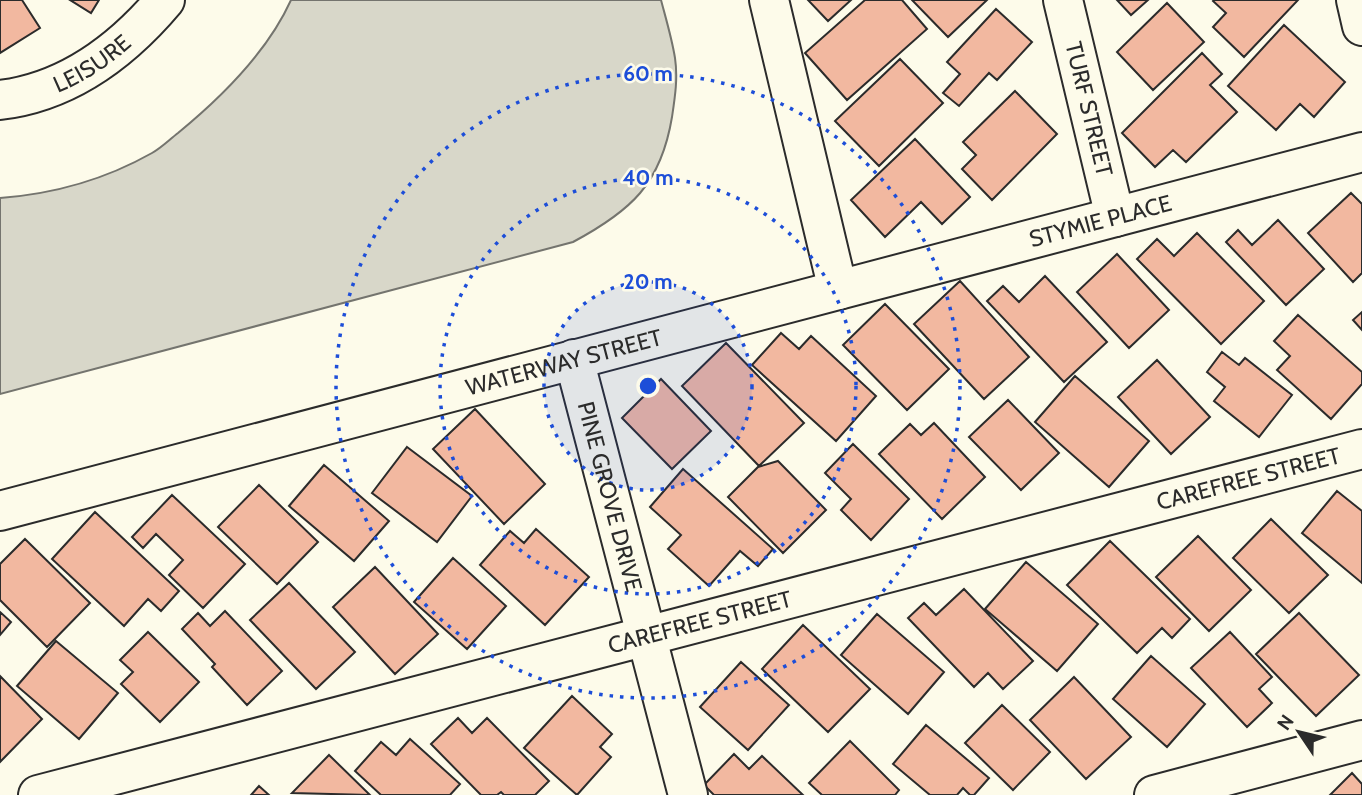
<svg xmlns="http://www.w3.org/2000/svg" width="1362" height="795" viewBox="0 0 1362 795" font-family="Cabin,sans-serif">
	<rect width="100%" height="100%" fill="#fdfbea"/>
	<path fill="#d8d7c9" stroke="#74746e" stroke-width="2" d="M291 0H661C666 19 672 39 675 58 678 78 675 97 672 117 661 184 631 211 573 242L0 394V198C53 194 106 179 152 153 161 148 169 140 178 133 222 97 267 53 291 0Z"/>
	<path fill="#f2b8a0" stroke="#2b2b2b" stroke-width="2" d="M0 0H22L40 28 0 53Z
		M70 0H99L91 13Z
		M808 0H851L828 21Z
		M865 0H902L927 29 847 100 805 53Z
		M912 0H987L948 37Z
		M1117 0H1148L1131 15Z
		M1214 0H1298L1244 57 1213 27 1226 13 1213 1Z
		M1167 3 1204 42 1153 90 1117 52Z
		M996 9 1032 42 997 80 989 73 959 106 943 93 960 74 947 62Z
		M1284 25 1345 82 1314 117 1300 104 1276 130 1228 86Z
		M1202 53 1222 74 1210 85 1237 112 1186 162 1173 150 1155 167 1122 133Z
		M900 59 943 103 879 166 835 121Z
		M1015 91 1057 134 992 200 962 169 976 155 963 142Z
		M915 139 970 197 942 224 921 202 885 237 851 200Z
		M1351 193 1362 204V273L1353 282 1308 233Z
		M1278 220 1324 269 1286 305 1226 242 1238 230 1252 245Z
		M1197 233 1264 301 1221 344 1137 259 1157 239 1174 256Z
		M1117 254 1169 310 1129 348 1077 292Z
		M1045 276 1107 342 1064 382 987 301 1003 286 1019 302Z
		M960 281 1029 357 984 399 914 324Z
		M885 304 949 369 907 410 843 345Z
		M1362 312V330L1353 320Z
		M1298 315 1362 372V384L1331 419 1277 370 1290 356 1274 341Z
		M781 333 799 349 811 336 876 396 836 441 752 365Z
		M726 343 804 423 759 466 682 386Z
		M1222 352 1239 365 1245 358 1292 395 1259 437 1214 401 1225 387 1207 372Z
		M1157 360 1210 417 1171 454 1118 397Z
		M1075 376 1149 441 1109 487 1035 422Z
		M661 379 711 431 672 469 622 418Z
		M1008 400 1059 453 1021 490 969 437Z
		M475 409 545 484 504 524 433 449Z
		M934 423 985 477 942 519 879 454 910 424 921 435Z
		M853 444 909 499 871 540 841 510 851 499 825 473Z
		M407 447 472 496 437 542 372 493Z
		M778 461 826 510 783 553 728 497 758 467Z
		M324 465 389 521 354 561 289 506Z
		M683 469 773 549 758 566 740 551 709 586 668 549 681 535 650 507Z
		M259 485 318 542 277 584 218 527Z
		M1337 491 1362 511V583L1302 533Z
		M172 495 245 564 203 608 169 575 183 560 156 534 143 548 132 537Z
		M95 512 179 591 161 611 148 599 124 626 52 559Z
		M1271 519 1328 575 1289 613 1233 558Z
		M536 529 589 577 545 625 480 565 510 531 524 543Z
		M1198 536 1251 590 1209 631 1156 577Z
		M25 539 90 603 47 647 0 600V564Z
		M1110 541 1190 619 1172 638 1162 628 1137 653 1067 585Z
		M453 558 506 606 467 649 414 602Z
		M1026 562 1098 624 1057 671 985 609Z
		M375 567 438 634 395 674 333 607Z
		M289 583 355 652 316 689 250 620Z
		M964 589 1033 661 1003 689 988 673 974 687 908 618 924 603 936 615Z
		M225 611 282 671 247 705 212 667 215 664 182 629 198 613 210 626Z
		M0 612 11 622 0 635Z
		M1299 613 1359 675 1316 716 1256 654Z
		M877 614 944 672 908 714 841 655Z
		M803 625 870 689 828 732 762 669Z
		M148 632 199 682 160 722 121 684 133 672 120 660Z
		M1230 632 1272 677 1259 689 1272 703 1247 727 1191 668Z
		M56 641 118 693 79 739 17 686Z
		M1151 656 1205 704 1167 747 1113 699Z
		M741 662 789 705 748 750 700 707Z
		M0 676 42 719 0 762Z
		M1074 677 1131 737 1086 779 1030 720Z
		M572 696 612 734 600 747 611 757 577 795 524 748Z
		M1002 705 1050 752 1013 790 965 743Z
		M458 718 472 733 487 718 549 781 535 795H504L501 792 497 795H481L431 744Z
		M926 725 989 778 974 795H970L963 788 957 795H930L893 764Z
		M410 739 460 784 450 795H381L355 771 381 742 396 755Z
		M850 741 899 790 895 795H822L809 783Z
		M734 754 749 769 762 756 803 795H714L704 785Z
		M329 755 370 795 292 793Z
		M1352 773 1362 784V795H1330Z
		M259 786 269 795H251Z"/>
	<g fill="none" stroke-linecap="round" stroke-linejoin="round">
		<g stroke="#2b2b2b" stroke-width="42">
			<g id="minor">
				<path d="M769 0 838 290"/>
				<path id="s1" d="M1063 0 1115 217"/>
				<path d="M1356 0 1362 26"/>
				<path id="s2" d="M0 100C68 92 122 51 165 0"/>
				<path id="s3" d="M574 359 688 795"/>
				<path id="s4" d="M0 511 1362 152"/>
				<path id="s5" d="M38 795 1362 449"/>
				<path d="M1154 795 1362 740"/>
			</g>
		</g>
		<use href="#minor" stroke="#fdfbea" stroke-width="38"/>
	</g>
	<circle cx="648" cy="386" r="104" fill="#1d4ed8" fill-opacity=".12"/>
	<g fill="none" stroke="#1d4ed8" stroke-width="3.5" stroke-dasharray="3.5 7">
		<circle cx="648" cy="386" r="104"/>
		<circle cx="648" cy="386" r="208"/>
		<circle cx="648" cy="386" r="312"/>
	</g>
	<g text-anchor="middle" stroke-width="5" stroke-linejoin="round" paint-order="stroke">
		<g font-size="23" fill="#2b2b2b" stroke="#fdfbea">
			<text dy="8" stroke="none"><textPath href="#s2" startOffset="100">LEISURE</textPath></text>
			<text dy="8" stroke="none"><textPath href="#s1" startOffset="112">TURF STREET</textPath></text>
			<text dy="8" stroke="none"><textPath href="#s4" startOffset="1138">STYMIE PLACE</textPath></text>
			<text dy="8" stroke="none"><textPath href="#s4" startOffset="583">WATERWAY STREET</textPath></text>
			<text dy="8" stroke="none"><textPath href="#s5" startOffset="1251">CAREFREE STREET</textPath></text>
			<text dy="8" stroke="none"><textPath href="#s3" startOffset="142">PINE GROVE DRIVE</textPath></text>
			<text dy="8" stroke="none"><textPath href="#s5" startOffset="684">CAREFREE STREET</textPath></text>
		</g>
	</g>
	<circle cx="648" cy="386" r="10" fill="#1d4ed8" stroke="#fdfbea" stroke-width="3.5"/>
	<g font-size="21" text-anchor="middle" font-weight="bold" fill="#1d4ed8" stroke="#fdfbea" stroke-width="5" stroke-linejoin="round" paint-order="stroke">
		<text x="648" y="81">60 m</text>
		<text x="648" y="185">40 m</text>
		<text x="648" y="289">20 m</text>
	</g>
	<g transform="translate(1299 732) rotate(305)" stroke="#fdfbea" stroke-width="5" paint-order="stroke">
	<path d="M0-5L12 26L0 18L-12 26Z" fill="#2b2b2b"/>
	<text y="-10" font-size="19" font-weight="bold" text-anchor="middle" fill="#2b2b2b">N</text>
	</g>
</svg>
